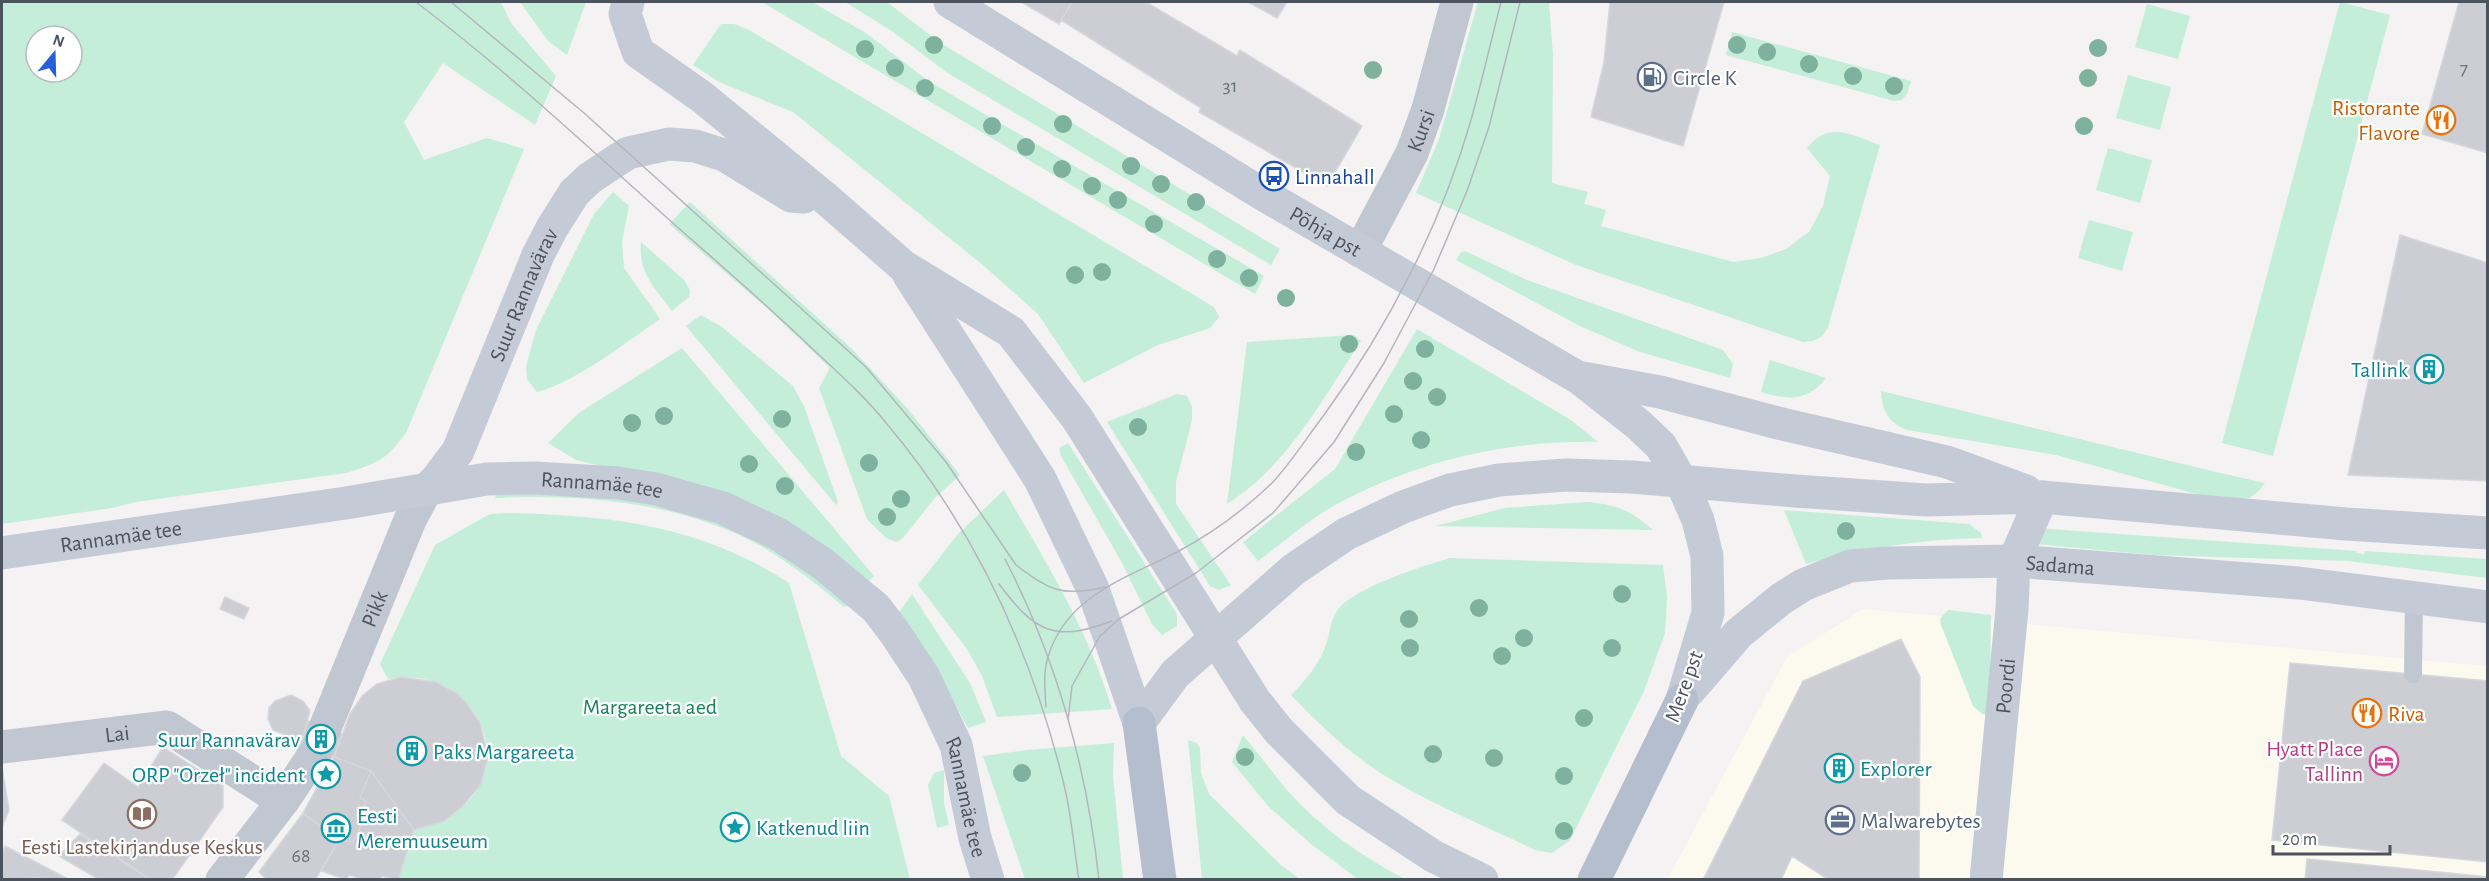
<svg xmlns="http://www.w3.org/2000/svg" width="2489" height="881" viewBox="0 0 2489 881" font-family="'Alegreya Sans',sans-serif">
	<rect width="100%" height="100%" fill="#f4f2f2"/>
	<path fill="#fcf9ee" d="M1863 609 2487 666V879L1667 880 1787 657Z"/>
	<path fill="#c4eed9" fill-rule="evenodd" d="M2 2H501L511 23 556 76 535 125 443 63 404 122 424 160 487 138 524 149 406 433C386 460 378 463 346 473L136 502 112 508 2 524ZM36 36H72V72H36Z
		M520 2H586L567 55 548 41Z
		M762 2H812L866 33 927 80 969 105 1264 276 1255 294Z
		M845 2H887L939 42 1280 249 1271 265 946 72 893 32Z
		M1478 2H1549L1553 56 1552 183 1588 192 1584 204 1606 210 1601 226 1733 262 1761 258 1786 249 1809 232 1823 206 1830 176 1807 148C1829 120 1853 135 1880 145L1828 327C1822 339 1816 341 1803 342L1576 265 1416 193 1439 139Z
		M2340 2 2390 15 2273 456 2222 443Z
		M2147 4 2190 16 2178 59 2135 47Z
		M721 24H734L749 30 1214 307 1219 317 1210 328 1158 345 1084 383 1038 314 984 266 793 112 719 82 693 65Z
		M1732 32 1911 81 1907 94 1902 100 1894 101 1726 55Z
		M2128 75 2171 87 2160 130 2116 118Z
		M2108 148 2152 160 2140 203 2096 190Z
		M613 192 629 206 622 242 624 268 660 319C628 341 574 383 537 392L527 379 526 366 536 330 594 214Z
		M690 202 852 349 908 409 960 475 934 499 903 538 897 542 886 538 867 519 819 388 830 368 768 309 669 224Z
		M2089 220 2133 232 2122 271 2078 258Z
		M641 242 684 280 690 290 689 297 672 311C655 288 638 273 641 242Z
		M1465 251 1527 280 1723 350 1733 364 1730 378 1640 352 1580 326 1456 260 1461 252Z
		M701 315 722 327 793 386 804 406 838 502 836 505 686 326Z
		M1417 329 1571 420 1598 442C1507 440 1417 461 1337 504 1309 519 1284 542 1258 561L1243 542 1335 469Z
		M1354 335 1361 341C1322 400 1288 465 1227 504L1247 342Z
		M682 348 874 576 869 581 604 467 576 460 548 443 580 412Z
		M1770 360 1826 378C1808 402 1786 400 1761 392Z
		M1881 391 2216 472 2265 483C2253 500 2244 501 2225 502L2056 455 1907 430C1888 422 1882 411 1881 391Z
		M1177 394 1187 396 1192 406V420L1176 482V504L1231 585 1219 590 1210 586 1107 422Z
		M1068 443 1177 614V626L1162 635 1152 624 1121 561 1061 456 1059 448Z
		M1004 490C1045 560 1089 631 1112 709L997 717 982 676 967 649 918 585 957 535Z
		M498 491H569L680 507 761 539 851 604 844 607C817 584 790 563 759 545 680 502 584 494 495 498Z
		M1587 502C1618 505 1630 510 1653 530L1435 526 1505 508Z
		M1784 510 1969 524 1981 533 1982 538C1922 539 1864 548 1806 564Z
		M510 513C613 516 700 525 789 583L841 756 889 796 910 879H398L414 830C536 802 490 660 388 679L380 664 435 545 490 514Z
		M2035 528 2357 551 2356 553 2364 554 2365 551 2487 559V578L2348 561 2154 555 2024 543Z
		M1450 558 1663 565 1667 597 1665 633 1644 691 1570 840 1552 853 1535 850C1484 825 1430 804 1382 774 1348 752 1319 724 1291 695 1305 681 1316 668 1324 650 1330 637 1329 623 1337 611 1352 588 1423 566 1450 558Z
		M912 594 970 683 986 722 968 728 932 662 898 614Z
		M1948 610 1991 615 1990 715 1982 714 1973 706 1941 625 1940 619Z
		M1243 735C1258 753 1272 772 1287 790 1319 827 1363 857 1405 879H1360L1355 877 1311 844 1268 806 1232 762Z
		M1188 740 1197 743 1200 748 1201 773 1209 794 1282 866 1300 879H1202Z
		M1114 743 1113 776 1123 879H1025L983 756 1027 750Z
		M944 770V804L949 825 937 828 928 785 934 773Z"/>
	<path fill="#ccced4" stroke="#d6d7dd" stroke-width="1.5" d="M1021 2H1072L1059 24Z
		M1072 2H1146L1237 56 1240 50 1362 126 1327 186 1199 112 1201 108 1061 20Z
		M1248 2H1287L1277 18Z
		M1610 2H1724L1683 146 1591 117 1604 62Z
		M2459 2H2488V153L2422 134Z
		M2400 235 2488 263V481L2348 475Z
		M225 597 249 608 244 619 220 609Z
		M1901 639 1920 677 1919 880H1829L1792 856 1781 880H1703L1803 681Z
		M2290 663 2488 681V862L2272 840Z
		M401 677 436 682 456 693 465 701 480 723 488 756 481 784 462 807 444 821 414 830 371 771 334 757 350 714 362 696 377 684Z
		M291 695 303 701 310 711 299 750 279 742 283 734 273 730 268 719 269 708 275 701Z
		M308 721 342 734 334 757 301 744Z
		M163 747 223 786V807L172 880H151L62 820 104 763 138 787Z
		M334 757 371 771 360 798 366 801 360 812 364 819 353 842 339 840 303 813Z
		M2 767 9 810 2 827Z
		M371 771 414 830 398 880 382 876 379 880H364L350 875 345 879 321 871 339 840 353 842 364 819 360 812 366 801 360 798Z
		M303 813 339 840 315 880H267L259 872Z
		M80 834 151 880H100L59 856Z
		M5 846 70 880 35 878 2 880V854Z
		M2307 859 2488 877V880H2305Z"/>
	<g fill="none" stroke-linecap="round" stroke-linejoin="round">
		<path stroke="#c1c7d0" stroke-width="18" d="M2413 674 2414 598"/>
		<g stroke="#c1c7d0" stroke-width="33">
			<path id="s1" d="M1360 251 1412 153 1428 109 1457 2"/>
			<path id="s2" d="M325 728 410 520 426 490"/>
			<path id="s3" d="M2 747 167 727 283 801"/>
			<path d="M222 880 283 801 317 750"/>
		</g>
		<g stroke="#c4cbd7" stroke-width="33">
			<path d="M628 2 625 14 638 52 702 97 824 197 903 266 1011 332 1077 418 1255 701 1279 731 1348 800 1433 856 1482 880"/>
			<path id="s4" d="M950 2 1259 192 1579 378 1639 425 1661 446 1681 481 1698 520 1707 556 1708 613 1682 700"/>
			<path d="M909 275 1040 479 1093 589 1139 723"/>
			<path d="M1583 378 1660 392 1782 424 1947 462 2026 491"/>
			<path id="s5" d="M426 490 437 479 458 451 538 255 552 228 574 193 590 178 628 153 669 144 695 146 724 155 791 196 804 197"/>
			<path id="s6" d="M2 553 346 503 487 479 535 478 618 483 656 489 723 508 778 534 823 564 876 608 895 633 924 677 956 745 975 838 988 880"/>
			<path id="s7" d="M1689 691 1739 633 1781 599 1803 585 1850 566 1888 563 2014 561 2299 583 2488 607"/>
			<path d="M1139 723 1175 674 1293 570 1346 534 1403 507 1450 490 1499 480 1566 475 1632 477 1795 491 1926 500 2042 497 2346 524 2488 533"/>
			<path id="s8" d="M1986 880 2012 609 2014 561 2042 497"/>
		</g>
		<path stroke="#b4bece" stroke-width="33" d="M1139 723 1160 880
			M1594 880 1682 700"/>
		<path stroke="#b4b6bc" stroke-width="1.5" d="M416 2C507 71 590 149 675 225 724 268 773 310 819 355 843 377 867 399 887 424 976 530 1033 654 1065 789 1072 819 1074 850 1079 880
			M451 2 584 113 866 367 946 462 1016 565C1051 591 1062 597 1105 587
			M1005 559C1056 658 1087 769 1099 880
			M999 584C1035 632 1054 643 1112 621
			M1046 707C1045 691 1043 672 1048 657 1066 596 1126 578 1177 552 1211 534 1244 510 1272 483 1291 463 1307 437 1324 415 1388 327 1441 225 1471 120 1482 81 1491 41 1501 2
			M1068 720 1072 686 1100 636 1119 619 1196 573 1273 513 1334 442 1384 363 1434 269 1467 191 1489 127 1520 2"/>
	</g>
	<g fill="#7eb29e">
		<circle cx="934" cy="45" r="9"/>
		<circle cx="1737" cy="45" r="9"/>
		<circle cx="2098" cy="48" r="9"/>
		<circle cx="865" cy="49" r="9"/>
		<circle cx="1767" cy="52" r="9"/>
		<circle cx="1809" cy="64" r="9"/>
		<circle cx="895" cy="68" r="9"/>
		<circle cx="1373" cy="70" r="9"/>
		<circle cx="1853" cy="76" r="9"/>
		<circle cx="2088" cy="78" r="9"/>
		<circle cx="1894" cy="86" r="9"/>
		<circle cx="925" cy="88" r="9"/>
		<circle cx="1063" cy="124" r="9"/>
		<circle cx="992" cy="126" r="9"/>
		<circle cx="2084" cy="126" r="9"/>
		<circle cx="1026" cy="147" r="9"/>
		<circle cx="1131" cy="166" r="9"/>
		<circle cx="1062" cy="169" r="9"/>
		<circle cx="1161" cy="184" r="9"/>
		<circle cx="1092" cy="186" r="9"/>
		<circle cx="1118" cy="200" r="9"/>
		<circle cx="1196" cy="202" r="9"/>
		<circle cx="1154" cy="224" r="9"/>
		<circle cx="1217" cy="259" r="9"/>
		<circle cx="1102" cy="272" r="9"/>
		<circle cx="1075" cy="275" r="9"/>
		<circle cx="1249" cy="278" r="9"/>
		<circle cx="1286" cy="298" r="9"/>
		<circle cx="1349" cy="344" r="9"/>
		<circle cx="1425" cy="349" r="9"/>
		<circle cx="1413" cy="381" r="9"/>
		<circle cx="1437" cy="397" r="9"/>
		<circle cx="1394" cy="414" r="9"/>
		<circle cx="664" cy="416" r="9"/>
		<circle cx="782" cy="419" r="9"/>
		<circle cx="632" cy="423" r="9"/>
		<circle cx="1138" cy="427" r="9"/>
		<circle cx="1421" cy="440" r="9"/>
		<circle cx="1356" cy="452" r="9"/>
		<circle cx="869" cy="463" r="9"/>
		<circle cx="749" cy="464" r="9"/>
		<circle cx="785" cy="486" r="9"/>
		<circle cx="901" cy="499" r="9"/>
		<circle cx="887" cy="517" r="9"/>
		<circle cx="1846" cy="531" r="9"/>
		<circle cx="1622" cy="594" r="9"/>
		<circle cx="1479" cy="608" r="9"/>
		<circle cx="1409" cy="619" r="9"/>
		<circle cx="1524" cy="638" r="9"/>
		<circle cx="1410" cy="648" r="9"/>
		<circle cx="1612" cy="648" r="9"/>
		<circle cx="1502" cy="656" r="9"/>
		<circle cx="1584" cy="718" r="9"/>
		<circle cx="1433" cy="754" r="9"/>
		<circle cx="1245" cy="757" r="9"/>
		<circle cx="1494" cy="758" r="9"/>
		<circle cx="1022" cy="773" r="9"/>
		<circle cx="1564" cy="776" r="9"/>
		<circle cx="1564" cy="831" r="9"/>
	</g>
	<defs>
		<g id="fuel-ring" transform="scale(1.5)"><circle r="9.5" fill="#fff" stroke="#5c6f8a" stroke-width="1.5"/><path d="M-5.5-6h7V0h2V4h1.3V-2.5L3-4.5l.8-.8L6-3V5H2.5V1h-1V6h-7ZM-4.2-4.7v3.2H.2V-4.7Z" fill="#5c6f8a"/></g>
		<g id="restaurant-ring" transform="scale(1.5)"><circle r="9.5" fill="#fff" stroke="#e8710a" stroke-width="1.5"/><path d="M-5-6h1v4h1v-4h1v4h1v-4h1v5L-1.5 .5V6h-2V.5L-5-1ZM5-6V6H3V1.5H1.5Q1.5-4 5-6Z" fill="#e8710a"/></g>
		<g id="bus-ring" transform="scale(1.5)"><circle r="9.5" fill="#fff" stroke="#1a4fb4" stroke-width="1.5"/><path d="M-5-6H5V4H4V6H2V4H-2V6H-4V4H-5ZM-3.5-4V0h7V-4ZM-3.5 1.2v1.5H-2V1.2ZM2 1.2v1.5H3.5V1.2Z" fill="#1a4fb4"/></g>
		<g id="building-ring" transform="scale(1.5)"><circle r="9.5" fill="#fff" stroke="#0f9aa8" stroke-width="1.5"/><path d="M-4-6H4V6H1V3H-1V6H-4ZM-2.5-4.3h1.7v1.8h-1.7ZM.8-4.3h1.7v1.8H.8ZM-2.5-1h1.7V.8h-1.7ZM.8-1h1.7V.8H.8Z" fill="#0f9aa8"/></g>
		<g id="hotel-ring" transform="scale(1.5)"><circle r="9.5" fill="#fff" stroke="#d1479c" stroke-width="1.5"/><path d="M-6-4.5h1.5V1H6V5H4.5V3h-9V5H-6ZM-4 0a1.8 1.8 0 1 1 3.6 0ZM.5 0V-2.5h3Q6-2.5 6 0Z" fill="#d1479c"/></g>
		<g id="sight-ring" transform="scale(1.5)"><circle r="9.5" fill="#fff" stroke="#0f9aa8" stroke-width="1.5"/><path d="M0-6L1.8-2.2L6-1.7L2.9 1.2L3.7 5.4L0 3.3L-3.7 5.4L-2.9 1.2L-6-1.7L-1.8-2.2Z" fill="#0f9aa8"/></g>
		<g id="library-ring" transform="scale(1.5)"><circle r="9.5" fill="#fff" stroke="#8d6e63" stroke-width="1.5"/><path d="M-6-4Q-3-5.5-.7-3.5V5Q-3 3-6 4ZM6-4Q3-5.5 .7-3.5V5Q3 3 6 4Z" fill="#8d6e63"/></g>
		<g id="office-ring" transform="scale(1.5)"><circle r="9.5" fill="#fff" stroke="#5c6f8a" stroke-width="1.5"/><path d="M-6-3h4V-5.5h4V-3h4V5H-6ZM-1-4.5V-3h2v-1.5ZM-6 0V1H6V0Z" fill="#5c6f8a"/></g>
		<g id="museum-ring" transform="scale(1.5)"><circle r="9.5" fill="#fff" stroke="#0f9aa8" stroke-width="1.5"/><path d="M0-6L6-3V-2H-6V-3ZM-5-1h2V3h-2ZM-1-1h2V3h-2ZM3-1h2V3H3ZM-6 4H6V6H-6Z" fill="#0f9aa8"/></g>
	</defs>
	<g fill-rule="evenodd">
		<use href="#fuel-ring" x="1652" y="77"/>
		<use href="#restaurant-ring" x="2441" y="120"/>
		<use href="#bus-ring" x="1274" y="176"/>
		<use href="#building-ring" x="2429" y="369"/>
		<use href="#restaurant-ring" x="2367" y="713"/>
		<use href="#building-ring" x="321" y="739"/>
		<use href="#building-ring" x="412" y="751"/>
		<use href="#hotel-ring" x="2384" y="761"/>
		<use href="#building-ring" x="1839" y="768"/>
		<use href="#sight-ring" x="326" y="774"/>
		<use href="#library-ring" x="142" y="814"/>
		<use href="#office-ring" x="1840" y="820"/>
		<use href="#sight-ring" x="735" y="827"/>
		<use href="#museum-ring" x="336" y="828"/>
	</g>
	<g text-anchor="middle" stroke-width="4.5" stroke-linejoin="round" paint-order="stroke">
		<g font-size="20" fill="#6b727c">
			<text x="2464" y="75">7</text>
			<text x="1230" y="92">31</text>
			<text x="301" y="862">68</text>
		</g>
		<g font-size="22" fill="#4e5e75" stroke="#fff" text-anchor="start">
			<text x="1673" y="85">Circle K</text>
			<text x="1861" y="828">Malwarebytes</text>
		</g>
		<g font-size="22" fill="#c56008" stroke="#fff" text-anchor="end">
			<text x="2420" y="115">Ristorante<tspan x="2420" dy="25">Flavore</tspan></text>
			<text x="2388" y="721" text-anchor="start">Riva</text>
		</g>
		<g font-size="22" fill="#4b535f" stroke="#fff">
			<text dy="8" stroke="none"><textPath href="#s1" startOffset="135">Kursi</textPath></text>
			<text dy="8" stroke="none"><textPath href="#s4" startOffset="440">Põhja pst</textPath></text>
			<text dy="8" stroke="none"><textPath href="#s5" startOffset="220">Suur Rannavärav</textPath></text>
			<text dy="8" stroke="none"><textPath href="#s6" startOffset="606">Rannamäe tee</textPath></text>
			<text dy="8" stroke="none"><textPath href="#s6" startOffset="120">Rannamäe tee</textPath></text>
			<text dy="8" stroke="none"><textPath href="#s7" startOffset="418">Sadama</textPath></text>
			<text dy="8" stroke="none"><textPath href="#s2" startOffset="129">Pikk</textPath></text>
			<text transform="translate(1683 686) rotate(-70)" y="8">Mere pst</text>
			<text dy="8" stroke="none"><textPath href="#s8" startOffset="195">Poordi</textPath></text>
			<text dy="8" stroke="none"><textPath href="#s3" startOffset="116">Lai</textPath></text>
			<text dy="8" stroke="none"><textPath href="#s6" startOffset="1126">Rannamäe tee</textPath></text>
		</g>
		<g font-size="22" fill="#164399" stroke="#fff" text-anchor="start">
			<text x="1295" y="184">Linnahall</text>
		</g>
		<g font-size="22" fill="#0d838f" stroke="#fff" text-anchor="start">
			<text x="2408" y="377" text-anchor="end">Tallink</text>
			<text x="300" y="747" text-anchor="end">Suur Rannavärav</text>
			<text x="433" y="759">Paks Margareeta</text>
			<text x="1860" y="776">Explorer</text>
			<text x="305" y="782" text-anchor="end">ORP "Orzeł" incident</text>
			<text x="357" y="823">Eesti<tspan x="357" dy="25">Meremuuseum</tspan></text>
			<text x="756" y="835">Katkenud liin</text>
		</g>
		<g font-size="22" fill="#1d7e59" stroke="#fff">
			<text x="650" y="714">Margareeta aed</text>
		</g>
		<g font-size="22" fill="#b23c85" stroke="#fff" text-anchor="end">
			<text x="2363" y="756">Hyatt Place<tspan x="2363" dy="25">Tallinn</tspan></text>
		</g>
		<g font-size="22" fill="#785e54" stroke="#fff">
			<text x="142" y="854">Eesti Lastekirjanduse Keskus</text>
		</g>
	</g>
	<rect width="2489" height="881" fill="none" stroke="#4b535f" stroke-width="6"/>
	<g transform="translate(54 54) rotate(19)"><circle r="28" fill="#ffffff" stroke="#b7babf" stroke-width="1.5"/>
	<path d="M0-4.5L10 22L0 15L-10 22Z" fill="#255fdb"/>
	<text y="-9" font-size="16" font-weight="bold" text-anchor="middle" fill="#4b535f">N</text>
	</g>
	<path d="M2273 845v9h117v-9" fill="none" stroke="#4b535f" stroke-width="3"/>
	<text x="2282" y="845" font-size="18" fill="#4b535f" stroke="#ffffff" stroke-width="4.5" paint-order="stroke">20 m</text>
</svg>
